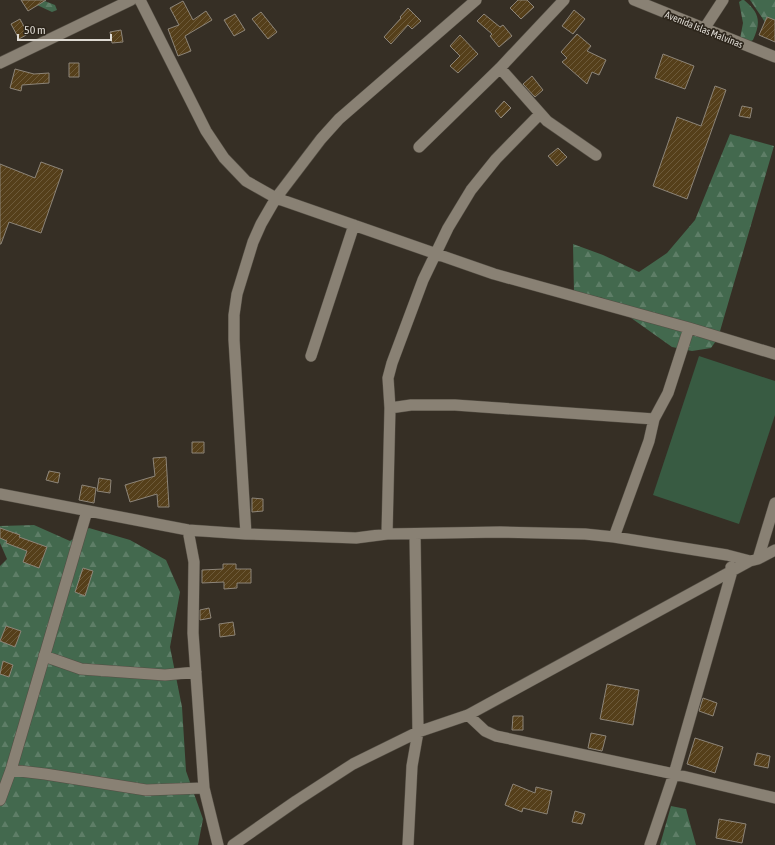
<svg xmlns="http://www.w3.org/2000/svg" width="775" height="845" viewBox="0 0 775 845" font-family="'Asap Condensed',sans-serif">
	<defs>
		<pattern id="forest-firs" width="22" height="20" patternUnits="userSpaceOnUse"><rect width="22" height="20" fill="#43694e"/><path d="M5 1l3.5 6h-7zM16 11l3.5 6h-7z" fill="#5e7e67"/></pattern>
		<pattern id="building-hatch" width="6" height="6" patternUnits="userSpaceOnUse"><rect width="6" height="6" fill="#553f1a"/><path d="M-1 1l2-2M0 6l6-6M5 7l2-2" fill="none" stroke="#6d5a3a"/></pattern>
	</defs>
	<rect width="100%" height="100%" fill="#362f25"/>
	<path fill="url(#forest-firs)" d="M42 0 55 5 57 10 52 12 37 5Z
		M742 0H744C760 13 761 22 753 40L749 42 740 39 743 23 739 2Z
		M750 0H775V30L767 25Z
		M730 134 774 146 718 338 711 348 692 351 672 347 603 298 574 292 573 244 603 255 639 272 667 253 695 220Z
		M34 525 70 541 89 528 130 540 166 560 180 592 170 647 182 707 186 771 203 819 198 845H0V566L7 559 0 543V526Z
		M671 806 686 809 696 845H660Z"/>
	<path fill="#385b42" d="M699 356 775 381V415L739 524 653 495Z"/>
	<path fill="url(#building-hatch)" stroke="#8d8579" d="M21 0H46L28 11Z
		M518 0H527L534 7 521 19 510 8Z
		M183 1 193 20 206 11 212 20 185 36 191 51 178 56 168 29 179 25 170 8Z
		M408 8 421 21 412 29 408 25 391 44 384 37 401 18 400 17Z
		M574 10 585 19 573 34 562 26Z
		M261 12 277 32 268 39 252 19Z
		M235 14 245 30 234 36 224 20Z
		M484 14 500 27 503 25 512 36 499 47 490 36 492 34 477 21Z
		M767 17 775 20V42L759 35Z
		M20 19 28 34 19 39 11 24Z
		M121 30 123 42 112 43 110 32Z
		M577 34 591 46 587 51 606 60 599 75 592 72 587 84 562 62 567 58 561 52Z
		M460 35 478 54 458 73 450 66 460 56 450 46Z
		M663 54 694 66 685 89 655 78Z
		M69 63H79V77H69Z
		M15 69 34 74 49 73V83L22 85 21 91 10 88Z
		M532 76 543 90 535 97 523 84Z
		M715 86 726 90 687 199 653 186 677 117 701 126Z
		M504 101 511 108 501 118 495 111Z
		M742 106 752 108 750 118 739 116Z
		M558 148 567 157 557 166 548 156Z
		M41 162 63 170 41 233 9 222 1 244H0V164L35 178Z
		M192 442H204V453H192Z
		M166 457 169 507H158L157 494 130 502 125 485 155 476 153 458Z
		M49 471 60 473 58 483 46 480Z
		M99 478 111 480 110 493 97 491Z
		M82 485 96 488 94 503 79 500Z
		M252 498 263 499V511L252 512Z
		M0 528 20 535 19 537 47 547 39 568 23 562 27 551 6 543 7 541 0 538Z
		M223 564H236V569H251V583H237V588L224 589V582L202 583V570L223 569Z
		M83 568 93 571 85 596 75 592Z
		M209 608 211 618 200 620V610Z
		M233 622 235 635 220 637 219 624Z
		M6 626 21 631 15 647 0 641Z
		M3 661 13 665 9 677 0 674Z
		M607 684 639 690 633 725 600 719Z
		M703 698 717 703 713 716 699 711Z
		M513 716H523V730H512Z
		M591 733 606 736 602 751 588 748Z
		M695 738 723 747 715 773 687 764Z
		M757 753 770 756 768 768 754 765Z
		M513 784 535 793 536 787 552 791 547 814 523 808 522 812 505 805Z
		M575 811 585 814 582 824 572 822Z
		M719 819 746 824 742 843 716 838Z"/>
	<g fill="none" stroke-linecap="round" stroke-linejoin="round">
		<g stroke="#544e44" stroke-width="12">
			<path id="minor" d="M140 0 206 131 224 158 246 181 276 198 494 274 689 328 775 354
				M634 0 775 57
				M704 29 723 0
				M0 63 131 0
				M500 68 547 121 596 155
				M419 147 500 68 564 0
				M311 356 354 225
				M390 408 388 378 392 363 423 280 448 228 471 190 496 159 540 114
				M0 494 188 530 246 534 356 538 387 534 500 532 585 534 614 537 727 555 750 561 758 559 775 550
				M188 530 194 562 193 633 204 788 218 845
				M246 534 234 340V315L237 294 253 242 261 224 276 198 321 139 339 119 476 0
				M387 534 390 408 411 405H455L654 419
				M614 537 649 441 654 419 668 393 689 328
				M758 559 775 503
				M44 656 81 669 165 675 196 672
				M468 715 485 731 496 736 674 774 775 798
				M11 770 45 774 146 790 204 788
				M0 800 11 770 87 511
				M233 845 296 801 353 764 418 732 468 715 750 561
				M408 845 412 766 418 732 415 534
				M650 845 674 774 732 571 731 567"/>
		</g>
		<use href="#minor" stroke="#898174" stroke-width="11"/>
	</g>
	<g text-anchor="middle" stroke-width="3.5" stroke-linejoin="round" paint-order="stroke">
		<g font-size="10" fill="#dedad3" stroke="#2c251b">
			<text transform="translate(704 29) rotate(22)" y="4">Avenida Islas Malvinas</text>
		</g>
	</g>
	<path d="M18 34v6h93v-6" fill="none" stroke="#dedad3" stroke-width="2"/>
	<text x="24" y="34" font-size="12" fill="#dedad3" stroke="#2c251b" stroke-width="3" paint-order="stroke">50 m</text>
</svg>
